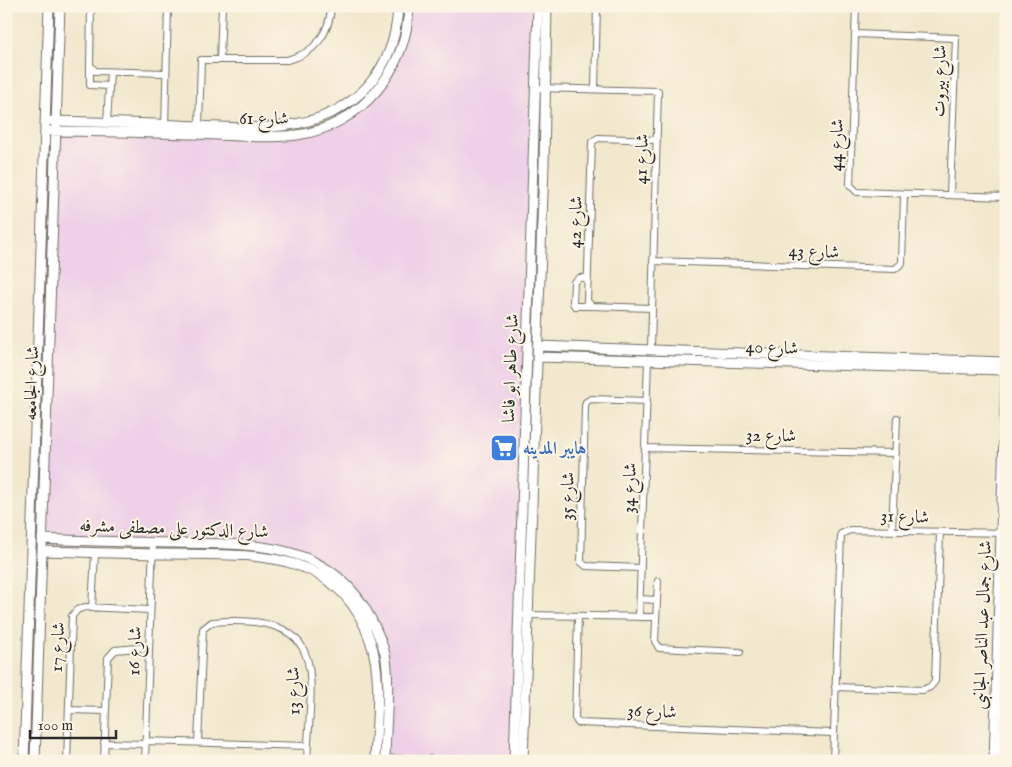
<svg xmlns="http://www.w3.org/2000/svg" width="1012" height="767" viewBox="0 0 1012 767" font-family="'IM FELL English',Amiri,serif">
	<rect width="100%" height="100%" fill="#fcf5e5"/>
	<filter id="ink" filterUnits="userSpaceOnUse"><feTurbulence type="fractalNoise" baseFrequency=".02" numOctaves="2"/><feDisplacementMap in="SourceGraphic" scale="10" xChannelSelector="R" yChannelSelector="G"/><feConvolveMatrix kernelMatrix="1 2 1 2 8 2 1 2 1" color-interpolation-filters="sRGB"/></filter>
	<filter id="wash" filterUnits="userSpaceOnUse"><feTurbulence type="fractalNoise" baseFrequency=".0096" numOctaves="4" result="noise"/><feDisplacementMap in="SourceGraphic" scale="20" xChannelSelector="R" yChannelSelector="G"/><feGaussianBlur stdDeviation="1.12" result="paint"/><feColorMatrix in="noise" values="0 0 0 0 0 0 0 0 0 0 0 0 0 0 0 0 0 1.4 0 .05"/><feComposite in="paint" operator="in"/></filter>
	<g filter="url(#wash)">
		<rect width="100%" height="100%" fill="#f1e8cd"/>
		<path fill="#eed0e7" d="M403 6H542L519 761H380L382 691 380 657 370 625 354 601 334 580 311 566 284 555 259 551 37 546 49 126 258 132H289L318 124 338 116 354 107 380 78 395 53 400 38Z"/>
	</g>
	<g filter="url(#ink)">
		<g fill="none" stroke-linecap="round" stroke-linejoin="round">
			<g stroke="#706d64" stroke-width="8">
				<path id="street" d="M91 6 90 65 95 71 166 73
					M856 6 850 185 857 192 1006 197
					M855 34 956 38 950 195
					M220 60 222 6
					M90 66V85L109 86
					M536 88 658 91 651 349
					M595 89 597 6
					M107 123 110 72
					M199 126 201 60H287C314 54 330 34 331 6
					M165 127 168 6
					M653 261 895 269 902 263 904 194
					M588 278H579L574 282 573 303 575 306H590
					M652 308 592 306 587 301 592 142 598 138 657 140
					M645 448 896 453
					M892 530 897 418
					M641 568 586 566 581 562 585 406 586 402 591 399 647 401
					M658 581 655 641 659 648 740 652
					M640 599 657 600
					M92 608 95 553
					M525 615 656 617
					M578 616 575 718 578 723 833 733
					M639 617 648 360
					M835 687 923 690 930 687 935 681 940 532
					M69 710 106 711
					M145 741 308 746
					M198 742 203 629 212 622C331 613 311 671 307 761
					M104 743 145 744
					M67 761 72 616 77 610 85 607 150 610
					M104 761 108 658 115 650 149 647
					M145 761 153 542
					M833 761 841 534 850 530 1006 533"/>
			</g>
			<g stroke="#706d64" stroke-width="11">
				<path id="secondary" d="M52 121C94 122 136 123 178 125 247 128 332 140 377 74 391 54 397 31 398 6
					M51 131C99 131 147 133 195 134 228 135 264 139 297 135 361 126 407 70 409 6
					M537 346 1006 362
					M537 357 1006 370 994 761
					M42 539C85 541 129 542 172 543 249 544 331 539 371 619 377 631 382 642 385 654 391 681 385 731 385 761
					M42 551C85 552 128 554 171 554 251 555 339 547 370 640 383 677 376 722 375 761
					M385 760 432 761
					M24 761 49 6
					M35 761 60 6
					M514 761 538 6
					M523 761 544 164 547 6"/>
			</g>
			<g stroke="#706d64" stroke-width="12">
				<path id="primary" d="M1003 761 1006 677"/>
			</g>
			<use href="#street" stroke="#fff" stroke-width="6"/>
			<use href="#secondary" stroke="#fff" stroke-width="9"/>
			<use href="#primary" stroke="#fff" stroke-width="10"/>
		</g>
	</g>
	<defs>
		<g id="supermarket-square" transform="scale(1.4375)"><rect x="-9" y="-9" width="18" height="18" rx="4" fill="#3f7fe0" stroke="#fcf5e5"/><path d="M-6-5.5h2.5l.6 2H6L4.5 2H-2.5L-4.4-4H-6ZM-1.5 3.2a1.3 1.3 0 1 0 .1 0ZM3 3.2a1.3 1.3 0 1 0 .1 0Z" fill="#fff"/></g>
	</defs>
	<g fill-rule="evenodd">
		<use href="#supermarket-square" x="504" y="448"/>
	</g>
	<g text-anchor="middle" stroke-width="4" stroke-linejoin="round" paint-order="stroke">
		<g font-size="18" fill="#2b2b2b" stroke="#fcf5e5">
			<text transform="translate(939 81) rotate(-89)" y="6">شارع بيروت</text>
			<text x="264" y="124">شارع 61</text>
			<text transform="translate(836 145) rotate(-88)" y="6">شارع 44</text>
			<text transform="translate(641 159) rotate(-88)" y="6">شارع 41</text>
			<text transform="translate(575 222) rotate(-88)" y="6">شارع 42</text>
			<text transform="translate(814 251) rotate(2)" y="6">شارع 43</text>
			<text transform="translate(772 347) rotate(2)" y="6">شارع 40</text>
			<text transform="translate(510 368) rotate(-88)" y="6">شارع طاهر ابو فاشا</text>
			<text transform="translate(31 383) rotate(-88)" y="6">شارع الجامعه</text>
			<text transform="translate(771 435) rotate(1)" y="6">شارع 32</text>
			<text transform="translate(629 488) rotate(-88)" y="6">شارع 34</text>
			<text transform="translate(567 496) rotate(-88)" y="6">شارع 35</text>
			<text transform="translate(905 516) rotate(2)" y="6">شارع 31</text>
			<text transform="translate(174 528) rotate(2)" y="6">شارع الدكتور على مصطفى مشرفه</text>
			<text transform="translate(982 625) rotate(-88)" y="6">شارع جمال عبد الناصر الجانبى</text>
			<text transform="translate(57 647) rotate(-87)" y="6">شارع 17</text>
			<text transform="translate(134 651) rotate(-88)" y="6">شارع 16</text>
			<text transform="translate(293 691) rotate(-91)" y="6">شارع 13</text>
			<text transform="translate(652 711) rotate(2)" y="6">شارع 36</text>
		</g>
		<g font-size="18" font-weight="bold" fill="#366cbe" stroke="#fcf5e5" text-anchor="start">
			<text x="523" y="454">هايبر المدينه</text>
		</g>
	</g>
	<rect width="1012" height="767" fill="none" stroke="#fcf5e5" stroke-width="25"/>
	<path d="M30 730v8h86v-8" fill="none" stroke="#2b2b2b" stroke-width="2.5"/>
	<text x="38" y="730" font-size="15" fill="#2b2b2b" stroke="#fcf5e5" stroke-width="4" paint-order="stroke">100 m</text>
</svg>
